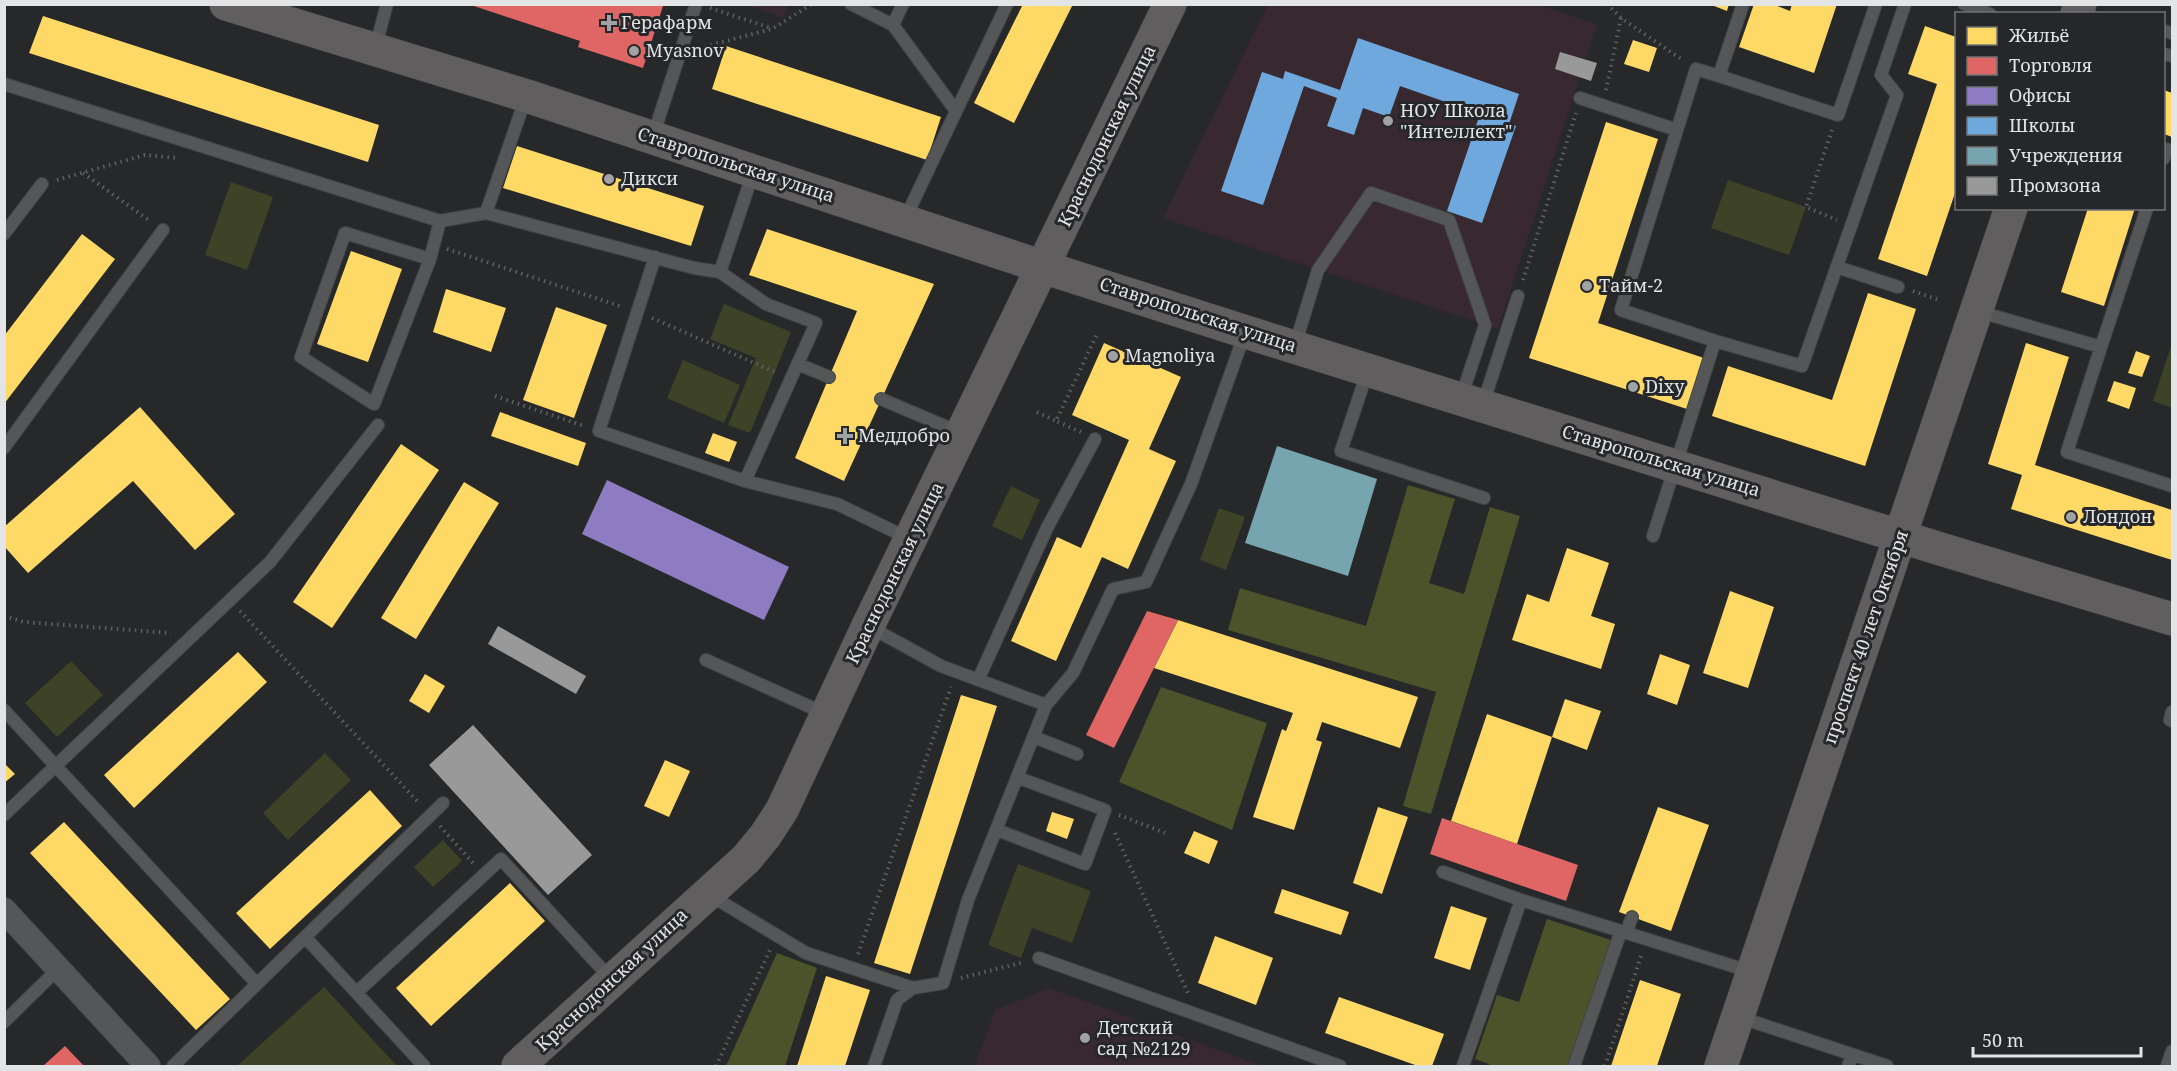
<svg xmlns="http://www.w3.org/2000/svg" width="2177" height="1071" viewBox="0 0 2177 1071" font-family="'Noto Serif',serif">
	<rect width="100%" height="100%" fill="#272829"/>
	<path fill="#382930" d="M746 5 788 4V5L783 18Z
		M1268 5H1539L1597 24 1498 329 1163 218Z
		M1049 988 1262 1066H975L995 1010Z"/>
	<path fill="#3e4327" d="M1728 180 1806 207 1789 255 1711 228Z
		M231 182 273 197 247 270 205 255Z
		M724 304 791 332 750 433 728 425 756 358 710 339Z
		M2172 343V408L2153 401Z
		M683 360 740 385 724 423 667 398Z
		M1011 486 1040 500 1022 540 992 526Z
		M1219 508 1245 517 1226 570 1200 560Z
		M71 661 103 695 57 737 25 703Z
		M325 753 351 780 288 840 263 813Z
		M443 840 462 861 433 887 414 867Z
		M1018 864 1091 891 1072 943 1032 928 1021 958 988 945Z
		M324 987 397 1066H237Z"/>
	<path fill="#4c5229" d="M1408 485 1455 499 1429 583 1464 594 1490 507 1520 516 1431 814 1403 806 1436 692 1228 630 1240 588 1366 626Z
		M1161 687 1267 723 1232 830 1119 782Z
		M1547 919 1611 940 1568 1066H1488L1489 1064 1475 1059 1497 995 1519 1002Z
		M777 953 817 968 785 1066H726Z"/>
	<path fill="#ffd966" d="M1023 4H1073L1014 123 974 103Z
		M1709 4H1729L1727 11Z
		M1754 4H1772L1790 11 1792 4H1837L1814 73 1739 47Z
		M43 16 379 125 368 162 29 53Z
		M1925 26 1956 37V190L1927 276 1878 259 1937 84 1908 74Z
		M1633 40 1657 48 1649 72 1624 64Z
		M726 46 941 117 927 160 712 89Z
		M2164 90 2172 93V137L2164 134Z
		M1606 122 1658 139 1598 323 1704 358 1687 409 1529 358Z
		M517 146 704 206 691 246 503 188Z
		M2088 208H2135L2104 306 2061 292Z
		M767 229 934 284 844 481 795 458 857 311 749 275Z
		M82 234 115 259 4 404V336Z
		M351 251 402 269 368 362 317 344Z
		M446 289 506 308 491 352 433 332Z
		M1868 293 1916 309 1865 466 1712 416 1728 366 1832 400Z
		M556 307 607 325 574 418 523 400Z
		M1104 343 1181 377 1149 449 1176 461 1128 569 1102 557 1056 661 1011 641 1057 537 1081 548 1129 440 1072 415Z
		M2026 343 2069 357 2035 465 2172 510V560L2011 509 2022 475 1988 464Z
		M2136 351 2150 356 2142 377 2128 373Z
		M2114 381 2136 388 2129 409 2107 401Z
		M140 407 235 514 195 550 133 481 28 573 4 546V527Z
		M500 412 586 443 578 466 491 436Z
		M713 433 737 442 729 462 705 453Z
		M401 444 439 470 332 628 293 602Z
		M464 482 499 503 416 639 381 618Z
		M1567 548 1609 563 1591 616 1615 624 1601 669 1512 640 1527 594 1549 602Z
		M1730 591 1774 607 1748 688 1703 673Z
		M1178 620 1418 697 1400 748 1322 722 1316 740 1322 742 1294 830 1253 817 1282 729 1286 731 1293 713 1154 668Z
		M238 652 267 682 134 808 104 775Z
		M1660 654 1690 665 1677 705 1647 694Z
		M425 674 445 686 429 713 409 701Z
		M961 695 997 706 910 974 874 963Z
		M1565 699 1601 711 1587 750 1552 737Z
		M1487 714 1552 737 1517 844 1451 821Z
		M665 760 690 771 669 817 644 806Z
		M4 763 15 774 4 783Z
		M370 790 402 826 270 949 236 913Z
		M1378 807 1408 817 1382 894 1353 883Z
		M1658 807 1709 825 1671 931 1619 912Z
		M1052 812 1074 819 1067 839 1046 831Z
		M64 822 230 999 196 1030 30 853Z
		M1194 831 1218 841 1209 864 1184 853Z
		M510 883 545 921 431 1026 396 988Z
		M1282 889 1349 912 1341 935 1274 913Z
		M1451 906 1487 918 1470 970 1434 958Z
		M1215 936 1273 958 1256 1005 1198 983Z
		M826 976 870 990 845 1066H797Z
		M1640 980 1681 994 1657 1066H1611Z
		M1339 997 1444 1034 1432 1066H1418L1325 1033Z"/>
	<path fill="#e06666" d="M468 4H657L663 6 643 68 578 47 580 41Z
		M1147 611 1178 620 1114 748 1086 735Z
		M1442 818 1578 865 1566 901 1430 854Z
		M65 1046 84 1066H43Z"/>
	<path fill="#8e7cc3" d="M607 480 789 567 764 620 582 534Z"/>
	<path fill="#6fa8dc" d="M1358 38 1519 94 1509 124 1516 126 1482 223 1447 211 1480 114 1400 86 1389 117 1363 108 1354 135 1327 126 1337 98 1304 86 1263 205 1221 191 1262 72 1283 79 1285 71 1340 90Z"/>
	<path fill="#76a5af" d="M1277 446 1377 479 1348 576 1245 543Z"/>
	<path fill="#999" d="M1560 52 1597 63 1591 81 1555 69Z
		M498 626 586 676 576 694 488 644Z
		M473 725 592 855 548 895 429 765Z"/>
	<g fill="none" stroke-linecap="round" stroke-linejoin="round">
		<g stroke="#424344" stroke-width="14">
			<path id="lane" d="M851 4 893 25
				M903 4 893 25 956 111
				M1964 4 1990 14
				M2164 31 2172 33
				M375 49 387 4
				M2164 54 2172 56
				M1719 76 1838 115 1876 4
				M4 84 440 221 486 213 526 97
				M1580 98 1677 130
				M653 136 696 4
				M2164 158 2166 149 2172 151
				M486 213 694 268 720 272 766 304 816 323 745 481 837 504 910 539
				M905 219 1007 4
				M4 234 42 184
				M655 257 599 431 745 481
				M430 259 345 233 301 357 374 404 430 259 440 221
				M1837 267 1898 287
				M720 272 753 173
				M1977 311 2101 347 2147 208
				M1715 341 1802 366 1897 95 1881 75 1905 4
				M1295 345 1318 270 1371 193 1449 220 1485 325 1461 398
				M2101 347 2067 452 2172 486
				M798 364 829 377
				M1368 370 1341 451 1484 498
				M881 399 961 433
				M1483 404 1518 296
				M4 448 163 230
				M1653 536 1715 341 1621 310 1696 69 1719 76 1743 4
				M870 627 941 666 1046 705 968 900 943 983 913 988 897 1000 874 1066
				M706 660 826 714
				M978 680 1047 528 1095 439
				M1046 705 1073 673 1113 589 1146 582 1191 484 1245 333
				M4 710 257 984 305 937 424 1066
				M2172 712 2170 720 2172 721
				M1034 737 1077 754
				M4 815 270 562 378 425
				M997 830 1085 864 1105 810 1019 778
				M1443 872 1521 900 1752 972
				M708 894 806 953 913 988
				M1626 933 1632 917
				M305 937 443 803
				M1039 958 1340 1066
				M357 992 501 859 612 980
				M1739 1017 1887 1066
				M4 1022 58 969
				M173 1066 257 984
				M1463 1066 1521 900
				M1574 1066 1621 931
				M1848 1066 1852 1055
				M2167 1066 2172 1051"/>
		</g>
		<g stroke="#424344" stroke-width="26">
			<path id="street" d="M4 910 148 1066"/>
		</g>
		<g stroke="#424344" stroke-width="34">
			<path id="secondary" d="M226 4 527 96 1043 267 1246 332 1934 547 2172 619
				M2077 14 2080 4
				M518 1066 746 859 765 836 782 810 868 626 1170 4
				M1721 1066 2011 208"/>
		</g>
		<path stroke="#5f6061" stroke-width="4" stroke-dasharray="1.5 4.5" stroke-linecap="butt" d="M1607 4 1621 18 1684 61
			M710 8 771 28
			M699 48 772 29 812 4
			M1606 90 1621 18
			M1832 130 1806 207 1837 220
			M83 173 150 221
			M57 180 145 155 178 158
			M447 249 623 307
			M1523 280 1576 113
			M1913 291 1939 300
			M652 318 777 373
			M495 396 584 426
			M1037 412 1056 421
			M1081 432 1056 421 1098 332
			M240 611 419 803
			M4 616 24 622 171 633
			M1119 815 1165 833
			M440 826 473 863
			M1115 833 1188 993
			M858 954 951 687
			M961 978 1024 962
			M716 1066 770 950
			M1605 1066 1642 953"/>
		<use href="#lane" stroke="#555657" stroke-width="12"/>
		<use href="#street" stroke="#555657" stroke-width="24"/>
		<use href="#secondary" stroke="#615e5f" stroke-width="33"/>
	</g>
	<g fill="#a1a2a4" stroke="#26272a" stroke-width="2">
		<path d="M606 14h6v6h6v6h-6v6h-6v-6h-6v-6h6z"/>
		<circle cx="634" cy="51" r="6"/>
		<circle cx="1388" cy="121" r="6"/>
		<circle cx="609" cy="179" r="6"/>
		<circle cx="1587" cy="286" r="6"/>
		<circle cx="1113" cy="356" r="6"/>
		<circle cx="1633" cy="387" r="6"/>
		<path d="M842 427h6v6h6v6h-6v6h-6v-6h-6v-6h6z"/>
		<circle cx="2071" cy="517" r="6"/>
		<circle cx="1085" cy="1038" r="6"/>
	</g>
	<g text-anchor="middle" stroke-width="6" stroke-linejoin="round" paint-order="stroke">
		<g font-size="18" fill="#e3e4e6" stroke="#26272a" text-anchor="start">
			<text x="621" y="29">Герафарм</text>
			<text x="646" y="57">Myasnov</text>
			<text x="1400" y="117">НОУ Школа<tspan x="1400" dy="21">"Интеллект"</tspan></text>
			<text x="621" y="185">Дикси</text>
			<text x="1599" y="292">Тайм-2</text>
			<text x="1125" y="362">Magnoliya</text>
			<text x="1645" y="393">Dixy</text>
			<text x="858" y="442">Меддобро</text>
			<text x="2083" y="523">Лондон</text>
			<text x="1097" y="1034">Детский<tspan x="1097" dy="21">сад №2129</tspan></text>
		</g>
		<g font-size="18" fill="#e3e4e6" stroke="#26272a">
			<text transform="translate(1107 136) rotate(-64)" y="6">Краснодонская улица</text>
			<text transform="translate(736 165) rotate(18)" y="6">Ставропольская улица</text>
			<text transform="translate(1198 315) rotate(18)" y="6">Ставропольская улица</text>
			<text transform="translate(1661 461) rotate(17)" y="6">Ставропольская улица</text>
			<text transform="translate(895 573) rotate(-64)" y="6">Краснодонская улица</text>
			<text transform="translate(1866 637) rotate(-71)" y="6">проспект 40 лет Октября</text>
			<text transform="translate(612 980) rotate(-43)" y="6">Краснодонская улица</text>
		</g>
	</g>
	<rect width="2177" height="1071" fill="none" stroke="#e3e4e6" stroke-width="12"/>
	<rect x="1955" y="12" width="210" height="198" fill="#26272a" stroke="#727375" stroke-width="1.5"/>
	<rect x="1967" y="27" width="30" height="18" fill="#ffd966" stroke="#727375" stroke-width="1.5"/>
	<text x="2009" y="42" font-size="18" fill="#e3e4e6">Жильё</text>
	<rect x="1967" y="57" width="30" height="18" fill="#e06666" stroke="#727375" stroke-width="1.5"/>
	<text x="2009" y="72" font-size="18" fill="#e3e4e6">Торговля</text>
	<rect x="1967" y="87" width="30" height="18" fill="#8e7cc3" stroke="#727375" stroke-width="1.5"/>
	<text x="2009" y="102" font-size="18" fill="#e3e4e6">Офисы</text>
	<rect x="1967" y="117" width="30" height="18" fill="#6fa8dc" stroke="#727375" stroke-width="1.5"/>
	<text x="2009" y="132" font-size="18" fill="#e3e4e6">Школы</text>
	<rect x="1967" y="147" width="30" height="18" fill="#76a5af" stroke="#727375" stroke-width="1.5"/>
	<text x="2009" y="162" font-size="18" fill="#e3e4e6">Учреждения</text>
	<rect x="1967" y="177" width="30" height="18" fill="#999999" stroke="#727375" stroke-width="1.5"/>
	<text x="2009" y="192" font-size="18" fill="#e3e4e6">Промзона</text>
	<path d="M1973 1047v9h168v-9" fill="none" stroke="#e3e4e6" stroke-width="3"/>
	<text x="1982" y="1047" font-size="18" fill="#e3e4e6" stroke="#26272a" stroke-width="4.5" paint-order="stroke">50 m</text>
</svg>
